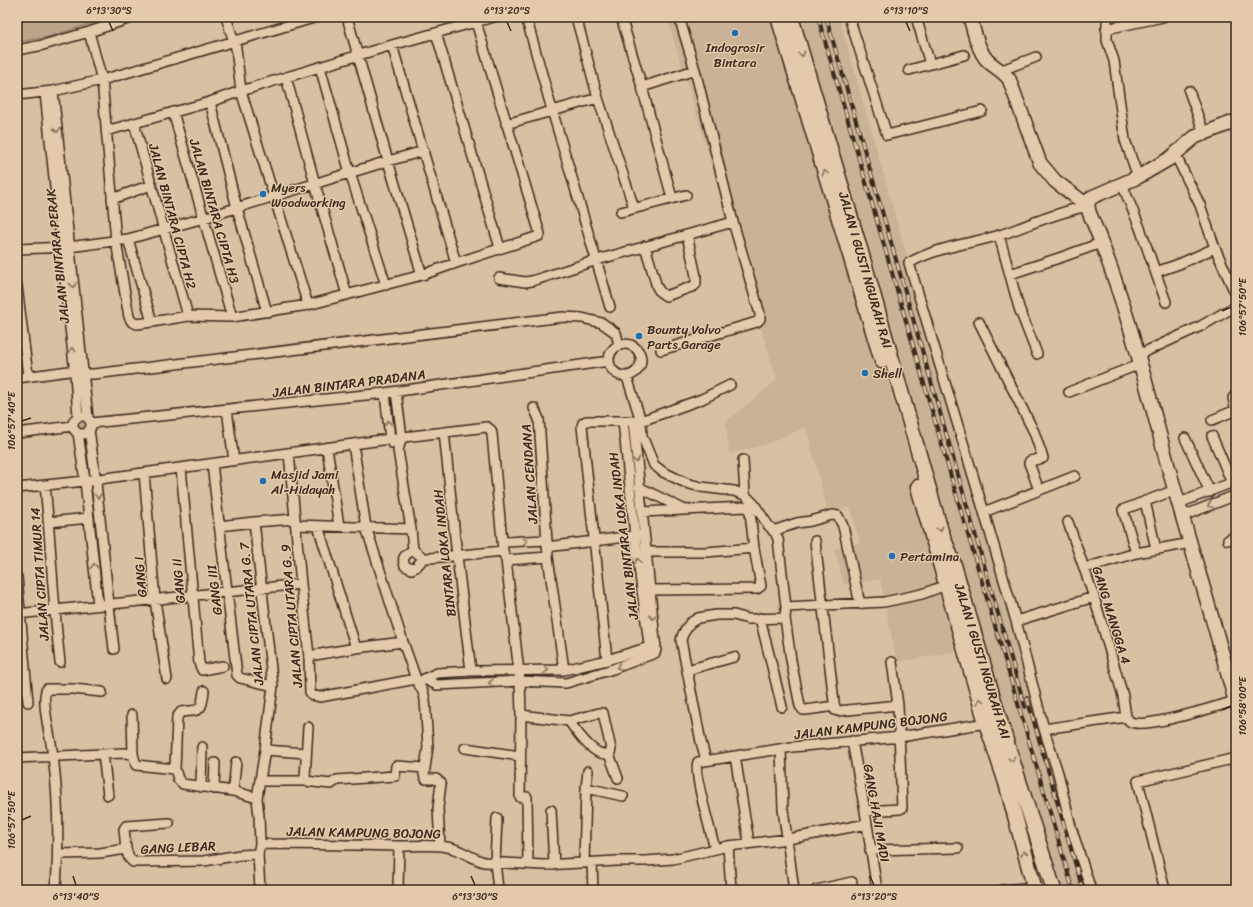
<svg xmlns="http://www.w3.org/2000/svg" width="1253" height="907" viewBox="0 0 1253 907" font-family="Sriracha,sans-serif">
	<rect width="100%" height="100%" fill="#d8c0a2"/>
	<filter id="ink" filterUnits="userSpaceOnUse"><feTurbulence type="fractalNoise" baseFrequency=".025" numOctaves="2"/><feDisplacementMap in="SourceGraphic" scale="8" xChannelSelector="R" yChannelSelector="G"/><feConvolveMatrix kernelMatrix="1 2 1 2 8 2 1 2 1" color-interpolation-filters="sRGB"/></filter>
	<g filter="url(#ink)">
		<path fill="#c9b295" d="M667 17H778L879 350 965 650 897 662 880 579 844 585 834 549 860 543 850 507 828 512 806 427 764 445 729 454 726 422 777 380Z
			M791 17H839L992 556 1063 802 1092 890H1054Z"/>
		<path fill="#bba48a" stroke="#7b6754" d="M17 17H112L48 37 17 42Z
			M75 424a7 7 0 1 1 14 0a7 7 0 1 1-14 0Z
			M89 435 94 477 87 478 81 437Z
			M95 481 105 603 100 604 87 483Z"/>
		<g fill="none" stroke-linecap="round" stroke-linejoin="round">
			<g stroke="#3b2a1e" stroke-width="12">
				<path id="street" d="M226 17 236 48 241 91 308 305
					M347 17 388 161 422 275
					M526 17 552 110 610 307
					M576 17 598 98 634 208
					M621 17 642 87 672 198
					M849 17 887 135 982 111
					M916 17 930 64
					M1107 17V40L1114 61 1125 140 1138 177
					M1106 29 1163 17
					M89 32 102 80 116 241 129 317 132 322 137 324 152 322 188 316 232 317 308 305 422 275 456 263 539 236 540 234 476 22
					M436 33 500 248
					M392 45 456 263
					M17 50 43 45 89 32 134 17
					M320 67 350 173 386 285
					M909 70 964 55
					M1002 70 1036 57
					M286 77 315 184 347 295
					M642 87 695 70
					M53 91 88 418
					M1189 91 1204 133
					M45 93 75 374 78 417
					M17 95 53 91 102 80 317 17
					M210 102 237 208 267 312
					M173 112 232 317
					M134 123 188 316
					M506 124 598 98
					M106 131 210 102 241 91 392 45 494 17
					M1175 154 1200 205 1215 248 1236 295
					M1122 184 1140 228 1166 302
					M112 199 151 185
					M1088 206C1057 212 1029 225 1000 235 969 244 937 247 909 263L984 512 1016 621 1044 729 1058 773 1071 827 1091 890
					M621 212 686 195
					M999 235 1019 308 1037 354
					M128 239 152 322
					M645 246 657 287 660 292 666 296 694 286 696 284V276L687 235
					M17 249 69 247 128 239 204 218 388 161 424 151
					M1156 272 1179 264 1215 248
					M1010 274 1062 257 1101 243
					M499 278 525 282 532 281 597 260 733 222
					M17 286 28 376
					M979 322 1034 432 1043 458 1030 461 1029 463 1039 490
					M609 360a16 16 0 1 1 32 0a16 16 0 1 1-32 0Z
					M661 350 757 322 760 319V314L733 222 695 70 679 17
					M1138 355 1201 326 1236 306
					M75 374H94L563 317 582 318 602 323 616 333 619 345
					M627 377 641 421 642 436 654 465 663 472 686 483 701 487 734 491 745 495 754 504 768 525 775 532 778 539 786 607 785 618 791 660 800 706 803 710H806L835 706
					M17 378 69 371
					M396 392 402 437 398 450 411 529 413 550 424 558H430L503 551
					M1069 392 1140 364
					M385 393 390 439 392 443
					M1236 394 1233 398 1236 411
					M534 408 539 419 548 557 564 670
					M227 410 234 461
					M73 425a9 9 0 1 1 18 0a9 9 0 1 1-18 0Z
					M1212 420 1236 410
					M623 421 635 536 650 652
					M91 423 385 393 609 361
					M89 430C100 503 105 576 114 649
					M444 432 457 556 471 671
					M17 433 73 426
					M78 433 85 481 98 605
					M1212 436 1232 483
					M1185 438 1210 492
					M353 444 366 527 403 642 416 679 423 692 425 699 428 747 424 775 426 779H436L441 783 438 808 440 846
					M327 448 339 526
					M289 453 301 584 309 656 310 692 312 695 320 697 416 679
					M743 460 745 495
					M212 464 237 675 240 678 273 686
					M181 468 199 663 202 670 223 666
					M144 473 155 600 167 679
					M45 485C51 544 53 603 60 662
					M639 487 683 509
					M17 488 85 481 404 437 487 427 491 430 492 434 503 551 506 560 520 681 521 715 569 721 599 713H603L611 749 610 753C596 760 576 731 569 721
					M1145 501 1156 549
					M1179 503 1236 481
					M642 512 745 507 748 508 750 512 754 548 761 586 757 589 650 590
					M984 512 1075 476
					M1183 516 1236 495
					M49 522 89 518
					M254 522 273 686 265 750 257 798 259 816 260 844 258 854 260 890
					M1068 522 1094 597 1123 696 1126 717
					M296 525 411 529
					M219 526 254 522 295 519
					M318 526 356 648
					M773 531 797 523 811 521 832 515 838 516 843 526 860 604
					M1228 540 1236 536
					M815 541 835 710 838 711 898 705
					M504 542 547 540
					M547 547 641 535
					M413 550C405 555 401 557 405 566L412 569 416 567 424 558
					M646 552H706L754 548
					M1136 553 1123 510 1125 509 1175 490
					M506 560 548 557
					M1085 568 1136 553 1191 543
					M17 577 28 702
					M786 607 884 602 922 594 946 585
					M17 614 301 584
					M760 618 782 707
					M1016 621 1094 597
					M309 656 356 648 403 642
					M607 660 582 426 583 423 586 421H641L702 399 730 385
					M687 670 734 657
					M424 679 437 685 520 681 566 683 613 669 655 653 656 650 633 421
					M424 679 437 673 471 671 564 670 607 660 656 645
					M132 715 133 754
					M521 715 520 797H527L528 864
					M1126 717C1128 719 1129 721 1131 722 1146 729 1217 706 1235 701
					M1044 729 1126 717
					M852 741 865 811 877 890
					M465 748 520 756
					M781 749 783 809 794 890
					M265 750 306 753
					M103 754 108 795
					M609 754 618 778
					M735 756 749 843
					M17 758 124 753 133 754 136 765 175 769 178 779 183 784 233 791 257 798
					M706 760 701 742 683 650 681 640 683 634 690 623 698 618 716 615H734L748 619 785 618
					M175 769 177 717 181 712C202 710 201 712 204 691
					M305 778 308 727
					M260 781H305L331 784 337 780 395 776 396 766 425 768
					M201 787 202 747
					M586 788 623 796
					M214 789 215 763
					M233 791 236 762
					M551 810 554 865
					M865 811 900 809 902 808 898 705 892 662
					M497 818 495 863 498 889
					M260 844C306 844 352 845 398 846 414 846 431 844 447 847 460 849 471 858 484 862L544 865 617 861H646L673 859 728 846 788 839 867 824
					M728 846 731 890
					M126 849 124 829 126 826 169 823
					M715 849C712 836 692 769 698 762L792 747 900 737 986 723
					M870 850 958 848
					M58 854 100 853 126 849 129 858 133 862H139L204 861 240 855 258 854
					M584 863 586 788 588 771
					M592 863 593 890
					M56 890C59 841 59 791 51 743 49 732 41 696 47 689H73L102 692
					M398 890 399 846
					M816 890 852 882
					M1002 890 1035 887
					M1165 890 1138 781 1236 758"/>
			</g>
			<g stroke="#3b2a1e" stroke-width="16">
				<path id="secondary" d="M970 17C973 29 979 53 988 61 995 68 1002 70 1009 79L1040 163 1055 181 1088 206 1089 212C1124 294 1145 380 1168 466 1190 545 1215 624 1236 704
					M1088 206V202L1092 197 1138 177 1169 159 1195 137 1236 121"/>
			</g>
			<g stroke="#3b2a1e" stroke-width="17">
				<path id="primary" d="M778 17 882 361
					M791 17 861 252 941 531 954 565 1003 731 1054 890
					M918 487 986 723 1006 783 1035 890"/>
			</g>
			<use href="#street" stroke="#e2caaa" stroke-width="9"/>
			<use href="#secondary" stroke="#e2caaa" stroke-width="13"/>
			<use href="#primary" stroke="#e2caaa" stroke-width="14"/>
			<g stroke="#3b2a1e" stroke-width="4">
				<path id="rail" d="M818 17 961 511 1073 890
					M826 17 1025 707
					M1027 698 1083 890"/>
			</g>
			<use href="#rail" stroke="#e2caaa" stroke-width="2.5" stroke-dasharray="8" stroke-linecap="butt"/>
		</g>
		<defs><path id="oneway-chevron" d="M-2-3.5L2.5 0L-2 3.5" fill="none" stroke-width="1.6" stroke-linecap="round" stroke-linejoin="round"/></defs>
		<g stroke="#86725d">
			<use href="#oneway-chevron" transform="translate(802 54) rotate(73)"/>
			<use href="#oneway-chevron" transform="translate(57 130) rotate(84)"/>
			<use href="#oneway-chevron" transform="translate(825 173) rotate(-107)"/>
			<use href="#oneway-chevron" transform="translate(73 285) rotate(84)"/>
			<use href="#oneway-chevron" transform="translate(72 350) rotate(-96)"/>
			<use href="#oneway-chevron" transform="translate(388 423) rotate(-96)"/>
			<use href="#oneway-chevron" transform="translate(636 460) rotate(84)"/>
			<use href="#oneway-chevron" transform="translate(98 496) rotate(85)"/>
			<use href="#oneway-chevron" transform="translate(1210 505) rotate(159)"/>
			<use href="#oneway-chevron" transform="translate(940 529) rotate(72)"/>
			<use href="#oneway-chevron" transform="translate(525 541) rotate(-4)"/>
			<use href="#oneway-chevron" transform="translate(638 561) rotate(-97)"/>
			<use href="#oneway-chevron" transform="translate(94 566) rotate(-96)"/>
			<use href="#oneway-chevron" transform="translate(653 617) rotate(85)"/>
			<use href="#oneway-chevron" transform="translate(619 667) rotate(159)"/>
			<use href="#oneway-chevron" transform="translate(546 670) rotate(1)"/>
			<use href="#oneway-chevron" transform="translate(491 683) rotate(176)"/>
			<use href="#oneway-chevron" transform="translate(980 701) rotate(-107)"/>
			<use href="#oneway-chevron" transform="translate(1012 759) rotate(72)"/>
			<use href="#oneway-chevron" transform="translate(1024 853) rotate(-105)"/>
		</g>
	</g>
	<path fill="none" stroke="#3b2a1e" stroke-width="1.5" d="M109 22 113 31M507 22 511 31M906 22 910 31M1222 311 1231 307M22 421 31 418M1222 710 1231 706M22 820 31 816M73 876 76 885M471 876 475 885M870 876 874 885"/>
	<g fill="#1f6fb2" stroke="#e2caaa" stroke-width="1.5">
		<circle cx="735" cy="33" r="4"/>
		<circle cx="263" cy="194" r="4"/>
		<circle cx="639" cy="336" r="4"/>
		<circle cx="865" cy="373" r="4"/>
		<circle cx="263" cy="481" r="4"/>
		<circle cx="892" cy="556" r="4"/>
	</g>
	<g text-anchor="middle" stroke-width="3" stroke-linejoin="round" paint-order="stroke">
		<g font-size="13" fill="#3b2a1e" stroke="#e2caaa" text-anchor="start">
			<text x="735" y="52" text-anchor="middle">Indogrosir<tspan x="735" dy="15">Bintara</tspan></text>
			<text x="271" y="192">Myers<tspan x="271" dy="15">Woodworking</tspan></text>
			<text x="647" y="334">Bounty Volvo<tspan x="647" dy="15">Parts Garage</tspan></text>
			<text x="873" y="378">Shell</text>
			<text x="271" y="479">Masjid Jami<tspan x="271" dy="15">Al-Hidayah</tspan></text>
			<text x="900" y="561">Pertamina</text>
		</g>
		<g font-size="13" fill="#3b2a1e" stroke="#e2caaa">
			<text transform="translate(215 211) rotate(74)" y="5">JALAN BINTARA CIPTA H3</text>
			<text transform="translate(173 216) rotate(75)" y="5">JALAN BINTARA CIPTA H2</text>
			<text transform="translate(57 256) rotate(-96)" y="5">JALAN BINTARA PERAK</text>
			<text transform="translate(866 270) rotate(74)" y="5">JALAN I GUSTI NGURAH RAI</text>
			<text transform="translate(349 383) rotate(-7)" y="5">JALAN BINTARA PRADANA</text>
			<text transform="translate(529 474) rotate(-94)" y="5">JALAN CENDANA</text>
			<text transform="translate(623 536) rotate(-97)" y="5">JALAN BINTARA LOKA INDAH</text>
			<text transform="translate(444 553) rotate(-96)" y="5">BINTARA LOKA INDAH</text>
			<text transform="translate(39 574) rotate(-94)" y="5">JALAN CIPTA TIMUR 14</text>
			<text transform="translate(140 577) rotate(-95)" y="5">GANG I</text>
			<text transform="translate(178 581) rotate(-95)" y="5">GANG II</text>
			<text transform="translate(214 590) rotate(-97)" y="5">GANG III</text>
			<text transform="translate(251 614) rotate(-96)" y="5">JALAN CIPTA UTARA G. 7</text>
			<text transform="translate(1112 615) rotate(73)" y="5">GANG MANGGA 4</text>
			<text transform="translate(291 616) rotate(-95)" y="5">JALAN CIPTA UTARA G. 9</text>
			<text transform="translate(983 661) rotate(73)" y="5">JALAN I GUSTI NGURAH RAI</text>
			<text transform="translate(871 725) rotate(-7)" y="5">JALAN KAMPUNG BOJONG</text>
			<text transform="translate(877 813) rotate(80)" y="5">GANG HAJI MADI</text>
			<text transform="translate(364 832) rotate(1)" y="5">JALAN KAMPUNG BOJONG</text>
			<text transform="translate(178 847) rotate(-3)" y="5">GANG LEBAR</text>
		</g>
	</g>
	<rect width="1253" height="907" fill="none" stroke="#e2caaa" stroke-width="44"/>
	<rect x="22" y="22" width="1209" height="863" fill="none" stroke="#3b2a1e" stroke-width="1.5"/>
	<g font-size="10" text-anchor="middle" fill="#3b2a1e">
		<text x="109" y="14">6°13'30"S</text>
		<text x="507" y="14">6°13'20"S</text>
		<text x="906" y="14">6°13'10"S</text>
		<text transform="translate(1242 307) rotate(-90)" y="4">106°57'50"E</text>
		<text transform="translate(11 421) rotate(-90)" y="4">106°57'40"E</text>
		<text transform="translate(1242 706) rotate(-90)" y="4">106°58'00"E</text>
		<text transform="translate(11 820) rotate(-90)" y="4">106°57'50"E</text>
		<text x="76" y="900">6°13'40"S</text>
		<text x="475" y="900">6°13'30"S</text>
		<text x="874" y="900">6°13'20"S</text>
	</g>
</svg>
